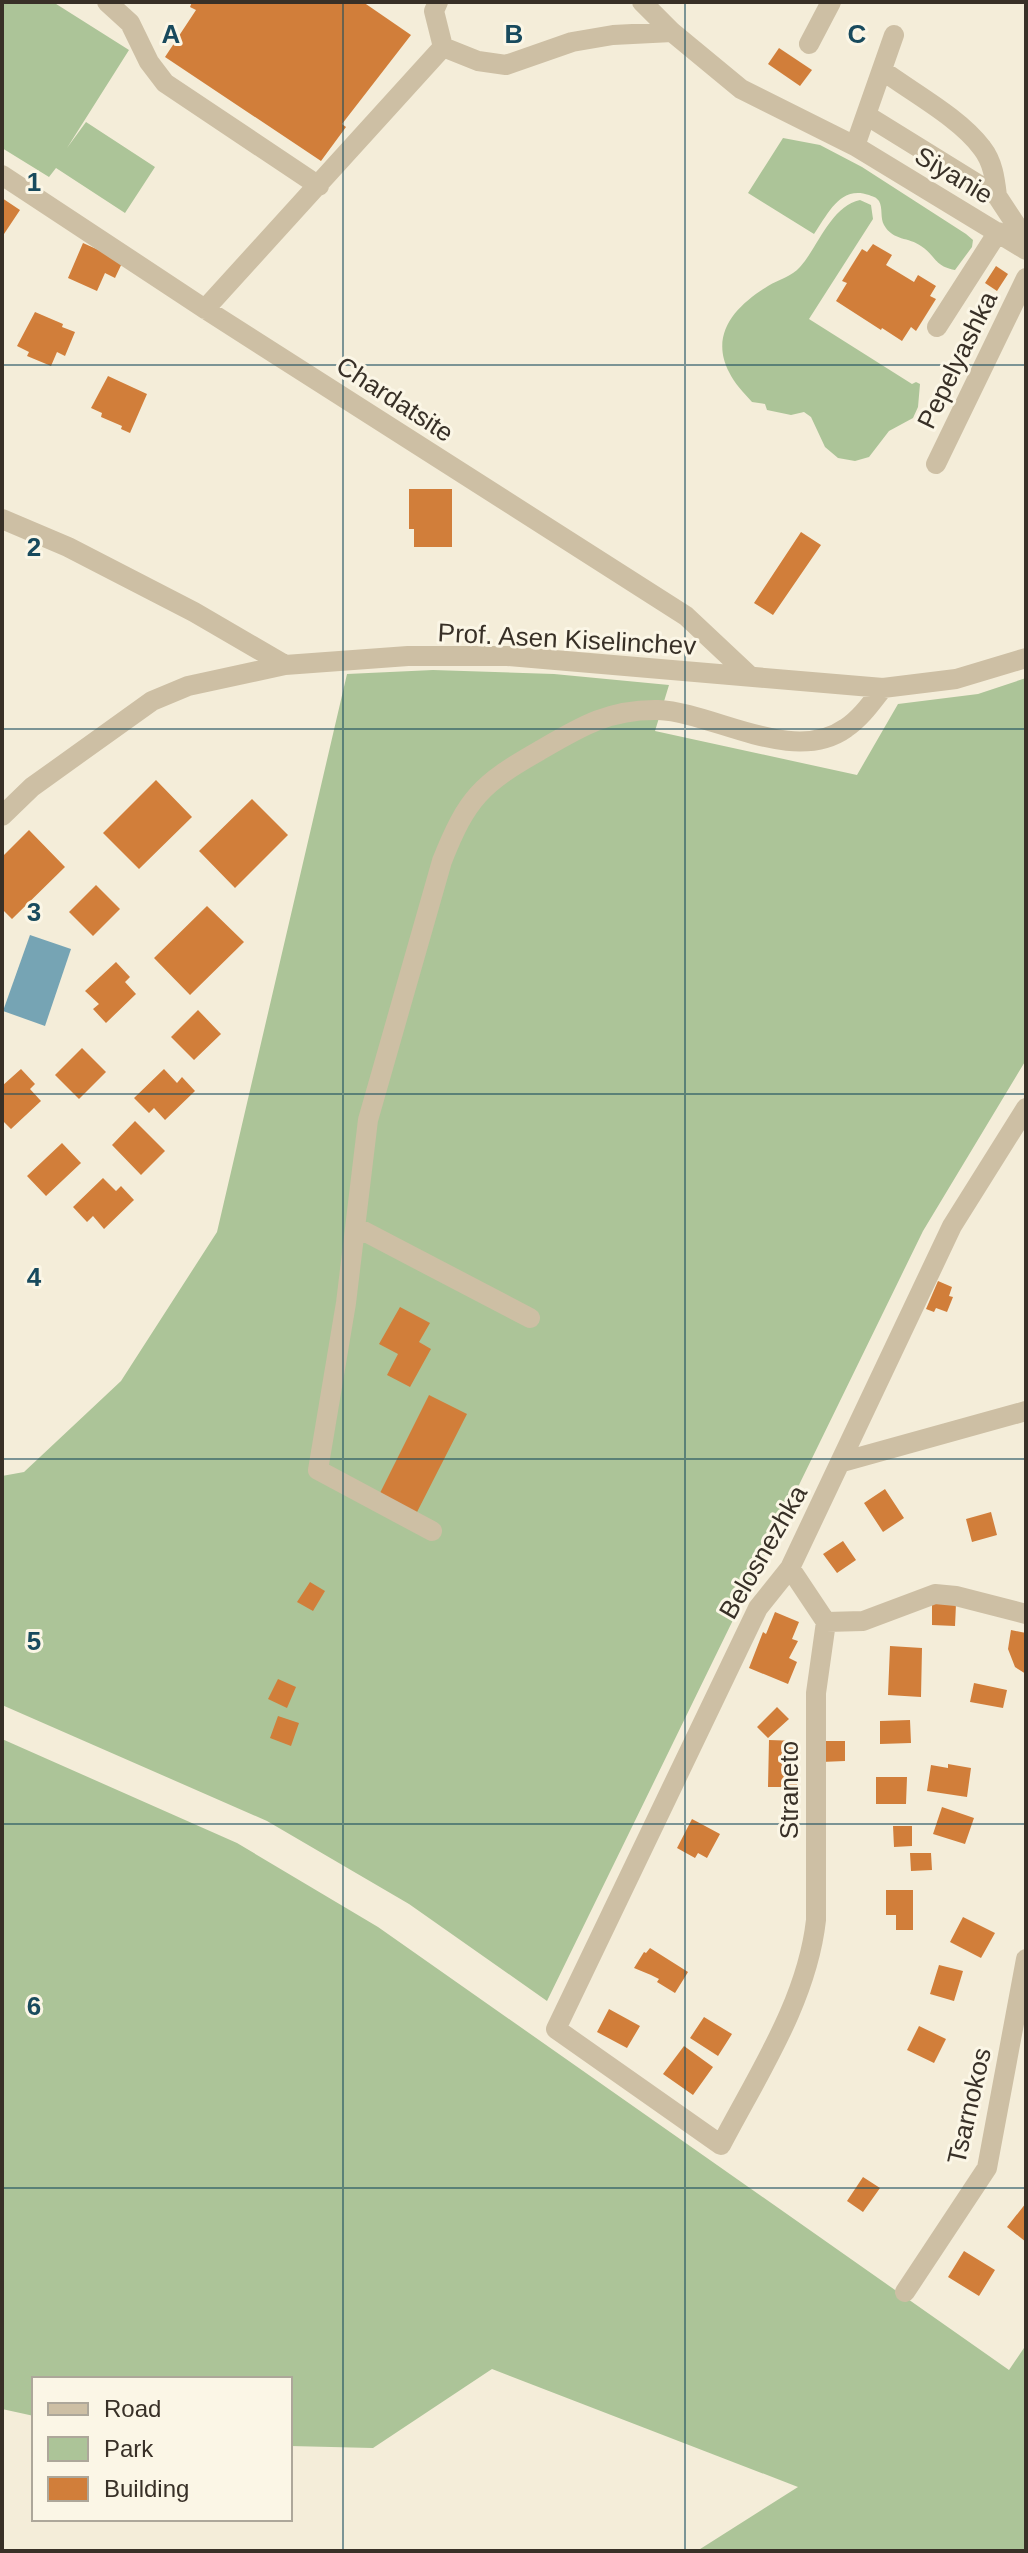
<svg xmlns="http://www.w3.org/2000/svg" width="1028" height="2553" viewBox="0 0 1028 2553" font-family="Helvetica,sans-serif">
	<rect width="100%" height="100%" fill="#f4edd9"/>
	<path fill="#acc498" d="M2 2H53L129 50 67 148 86 122 155 167 125 213 56 168 49 177 2 148Z
		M783 138 820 145 862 167 966 234 973 240 972 247 955 270C934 266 936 256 921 246 909 237 893 241 884 225 880 218 883 208 879 201 876 197 874 197 869 195 840 185 828 214 814 234L748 193Z
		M860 200 871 205 873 219 809 319 912 384 916 382 920 384 918 407 913 418 889 431 869 457 855 461 838 458 825 447 811 417 804 412 791 415 767 410 765 404 752 402C744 393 734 383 729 372 709 333 737 305 768 286 778 280 792 276 800 267 818 247 831 206 860 200Z
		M433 670 554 674 669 685 655 731 857 775 898 704 978 694 1026 678V1060L923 1231 547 2001 409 1904 267 1821 2 1705V1476L24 1472 121 1381 217 1232 347 674Z
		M2 1739 237 1843 378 1927 1009 2370 1026 2345V2551H697L798 2487 492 2369 373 2448 290 2446V2379H34V2416L2 2409Z"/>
	<path fill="#76a4b4" d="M30 935 71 949 45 1026 3 1011Z"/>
	<path fill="#d17e3a" d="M192 2H363L411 35 342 124 346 127 321 161 165 57 196 10 190 7Z
		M779 48 812 70 800 86 768 64Z
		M2 198 20 210 2 237Z
		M83 243 123 261 115 278 105 273 97 291 68 278Z
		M873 244 892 255 886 265 914 282 918 275 936 286 930 296 936 299 916 331 911 327 902 341 882 328 881 330 836 301 847 283 842 281 862 249 867 252Z
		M996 266 1008 274 997 291 985 283Z
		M35 312 63 324 62 327 75 332 65 356 57 352 51 366 27 356 29 352 17 346Z
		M108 376 147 394 130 433 121 429 122 426 101 417 102 413 91 408Z
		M409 489H452V547H414V529H409Z
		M801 532 821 545 773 615 754 603Z
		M156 780 192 817 139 869 103 833Z
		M252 799 288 835 235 888 199 851Z
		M29 830 65 867 12 919 2 909V857Z
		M96 885 120 909 93 936 69 912Z
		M207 906 244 942 190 995 154 958Z
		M116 962 130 977 125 982 136 994 106 1023 93 1009 99 1004 85 991Z
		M198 1010 221 1034 194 1060 171 1037Z
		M82 1048 106 1072 79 1099 55 1075Z
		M21 1069 35 1084 30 1089 41 1101 11 1129 2 1120V1086Z
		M164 1069 177 1083 182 1077 195 1091 165 1120 154 1108 149 1113 134 1098Z
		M135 1121 165 1151 141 1175 112 1145Z
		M62 1143 81 1163 46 1196 27 1176Z
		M103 1178 116 1191 121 1186 134 1200 104 1229 93 1216 87 1222 73 1207Z
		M938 1281 952 1287 949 1296 953 1297 947 1312 936 1308 934 1312 926 1309Z
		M400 1307 430 1323 419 1342 431 1349 410 1387 387 1375 398 1354 379 1344Z
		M429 1395 467 1414 415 1516 378 1497Z
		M885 1489 904 1518 883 1532 864 1503Z
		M991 1512 997 1535 972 1542 966 1519Z
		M843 1541 856 1560 837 1573 823 1554Z
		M310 1582 325 1591 313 1611 297 1602Z
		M932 1603 956 1604 955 1626 932 1625Z
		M775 1612 799 1622 792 1639 798 1641 789 1658 797 1662 788 1684 749 1668 763 1632 766 1634Z
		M1011 1630 1026 1633V1674L1015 1667 1008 1649Z
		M890 1646 922 1648 921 1697 888 1695Z
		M278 1679 296 1687 287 1708 268 1699Z
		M974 1683 1007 1690 1003 1708 970 1702Z
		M777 1707 789 1719 768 1738 757 1727Z
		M278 1716 299 1723 291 1746 270 1738Z
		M910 1720 911 1743 880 1744V1721Z
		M769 1740 798 1741 797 1787H768Z
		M821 1741H845V1761L821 1762Z
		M948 1764 971 1768 967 1797 927 1791 931 1765 948 1768Z
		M876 1777H907L906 1804H876Z
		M942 1807 974 1818 965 1844 933 1834Z
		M692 1819 720 1834 707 1858 698 1853 695 1858 677 1848Z
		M893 1826H912V1846L894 1847Z
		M910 1853H931L932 1870 911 1871Z
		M886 1890H913V1930H896V1915H886Z
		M963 1917 995 1933 981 1958 950 1942Z
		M650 1948 688 1972 675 1993 657 1982 659 1979 651 1975 634 1968 644 1952 646 1953Z
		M939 1965 963 1971 954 2001 930 1994Z
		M609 2009 640 2026 627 2048 597 2032Z
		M704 2017 732 2034 718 2056 690 2038Z
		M919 2026 946 2039 934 2063 907 2050Z
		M684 2046 713 2067 693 2095 663 2074Z
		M863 2177 880 2188 863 2212 847 2201Z
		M1026 2203V2242L1007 2227Z
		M964 2251 995 2270 979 2296 948 2277Z"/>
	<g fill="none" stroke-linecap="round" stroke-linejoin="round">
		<path stroke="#cdbfa4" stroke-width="20" d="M107 2 130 23 149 62 165 83 319 186
			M438 2 434 11 443 47 478 61 506 65 572 42 613 35 672 32
			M642 2 672 32 741 89 855 146 1026 250
			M809 44 831 2
			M882 70C913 93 960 118 982 148 993 162 995 179 997 196
			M866 115 997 196 1026 240
			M855 146 894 35
			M2 175 205 309 686 616 751 677
			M205 309 443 47
			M937 327 998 232
			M936 464 1026 278
			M2 519 68 547 194 612 285 665
			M2 816 32 787 152 701 188 686 285 665 408 656H507L883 688 956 679 1026 658
			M356 1227 530 1318
			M842 1462 1026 1411
			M432 1531 318 1470 346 1303 368 1120 442 861C467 798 481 784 539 751 580 727 609 709 658 710 713 712 793 766 846 728 861 718 872 702 883 688
			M790 1568 826 1622
			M826 1622 816 1693V1920C807 2001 758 2074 721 2145L556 2029 758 1608 790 1568 952 1226 1026 1108
			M826 1622 863 1621 935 1594 956 1596 1026 1614
			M905 2292 987 2168 1026 1959"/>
	</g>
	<path fill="none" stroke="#184a5d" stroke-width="2" stroke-opacity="0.55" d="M343 2V2551M685 2V2551M2 365H1026M2 729H1026M2 1094H1026M2 1459H1026M2 1824H1026M2 2188H1026"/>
	<g text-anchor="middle" stroke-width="6" stroke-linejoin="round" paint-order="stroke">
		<g font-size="26" fill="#383027" stroke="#fbf6e6">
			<text transform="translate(954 175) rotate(31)" y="9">Siyanie</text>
			<text transform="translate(957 360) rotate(-64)" y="9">Pepelyashka</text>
			<text transform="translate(395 399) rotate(33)" y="9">Chardatsite</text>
			<text transform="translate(567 639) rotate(3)" y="9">Prof. Asen Kiselinchev</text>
			<text transform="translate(763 1552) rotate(-60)" y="9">Belosnezhka</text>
			<text transform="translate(789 1790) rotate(-90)" y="9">Straneto</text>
			<text transform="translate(969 2106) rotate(-77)" y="9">Tsarnokos</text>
		</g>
	</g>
	<g font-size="26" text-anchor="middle" font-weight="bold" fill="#184a5d" stroke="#fbf6e6" stroke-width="6" stroke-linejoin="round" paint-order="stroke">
		<text x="171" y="43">A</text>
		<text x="514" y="43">B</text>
		<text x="857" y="43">C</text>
		<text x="34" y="191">1</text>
		<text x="34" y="556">2</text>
		<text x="34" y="921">3</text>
		<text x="34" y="1286">4</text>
		<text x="34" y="1650">5</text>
		<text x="34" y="2015">6</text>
	</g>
	<rect width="1028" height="2553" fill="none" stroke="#383027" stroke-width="8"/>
	<rect x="32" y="2377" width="260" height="144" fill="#fbf6e6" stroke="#ada79a" stroke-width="2"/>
	<rect x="48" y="2403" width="40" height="12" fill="#cdbfa4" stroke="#ada79a" stroke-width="2"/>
	<text x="104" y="2417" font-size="24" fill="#383027">Road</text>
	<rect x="48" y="2437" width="40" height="24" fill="#acc498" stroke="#ada79a" stroke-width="2"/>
	<text x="104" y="2457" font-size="24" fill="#383027">Park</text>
	<rect x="48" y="2477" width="40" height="24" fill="#d17e3a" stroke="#ada79a" stroke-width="2"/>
	<text x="104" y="2497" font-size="24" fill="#383027">Building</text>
</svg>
